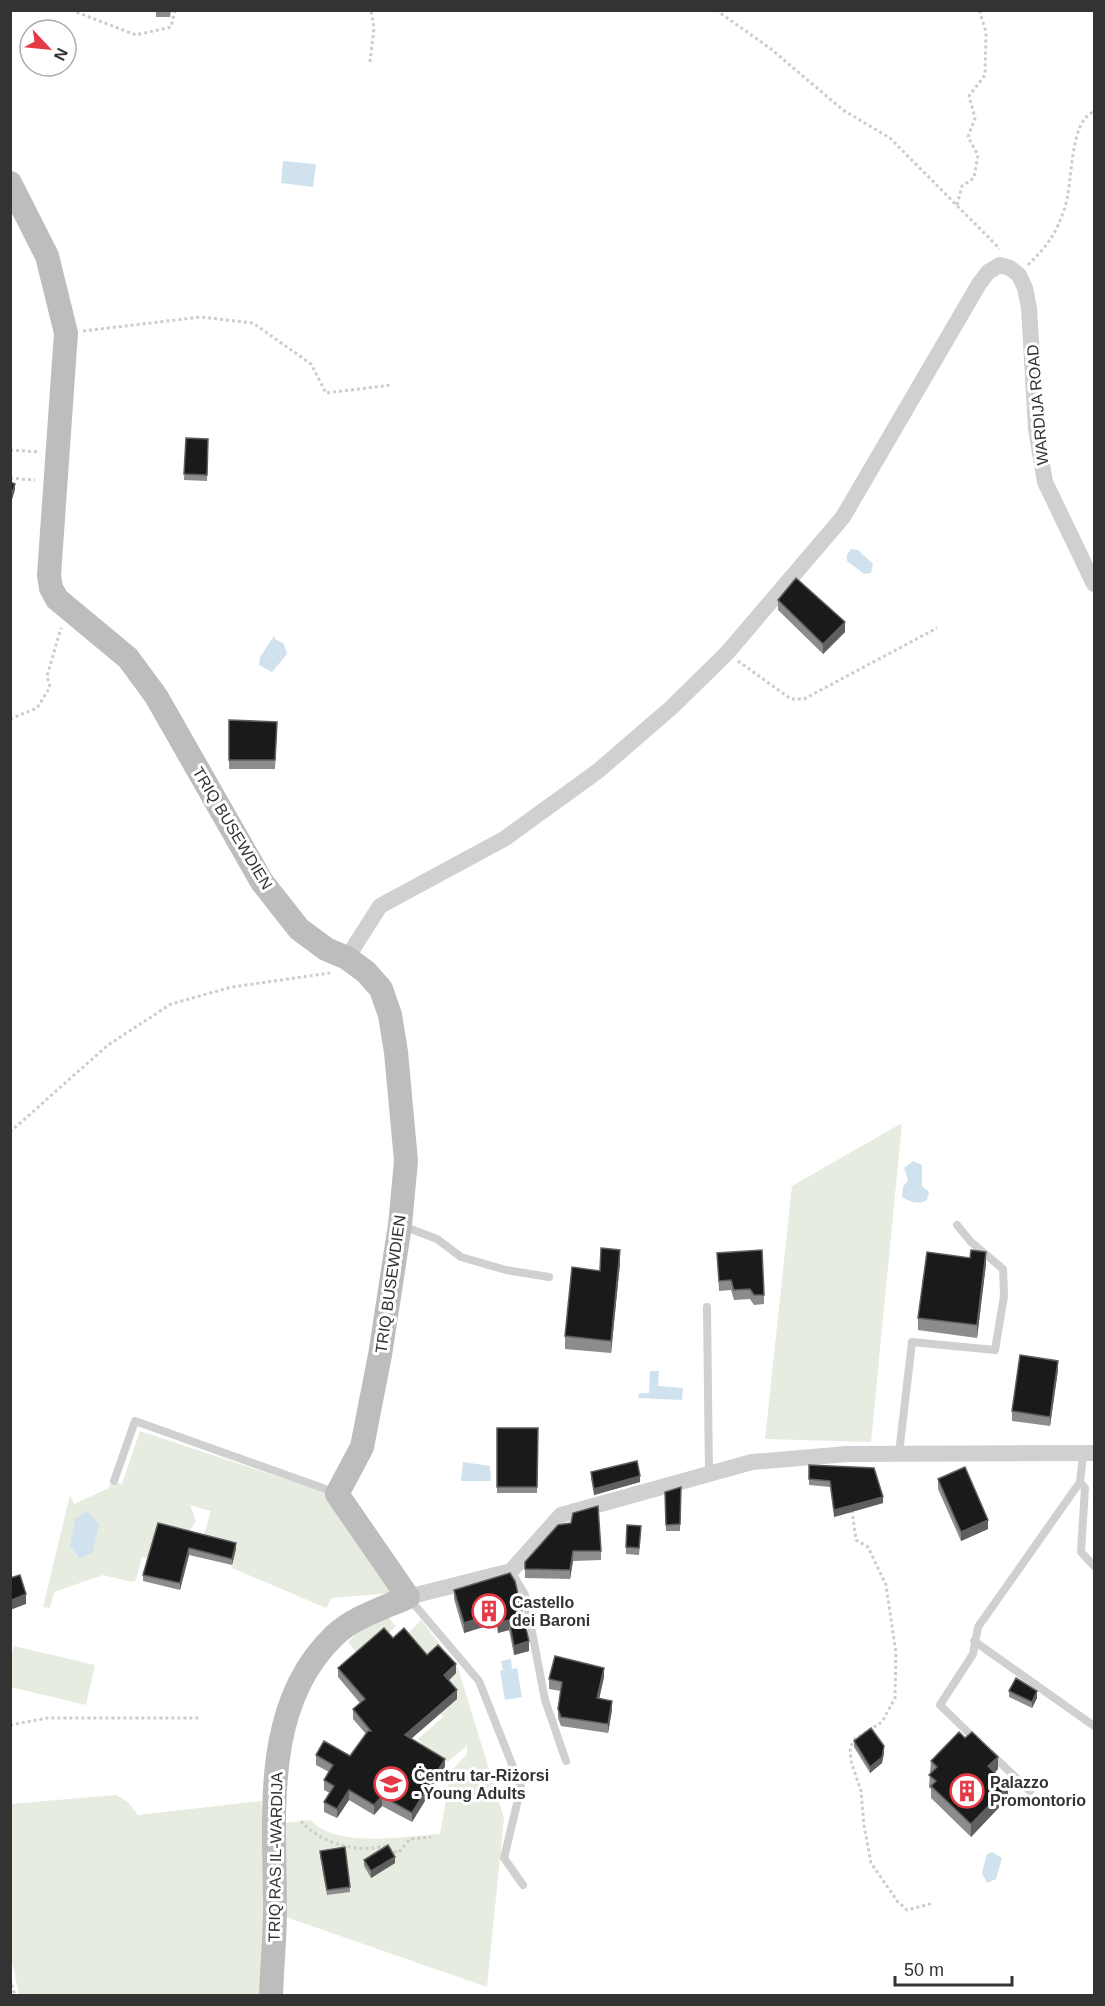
<svg xmlns="http://www.w3.org/2000/svg" width="1105" height="2006" viewBox="0 0 1105 2006" font-family="Helvetica,sans-serif">
	<rect width="100%" height="100%" fill="#fff"/>
	<path fill="#e6ecdf" d="M902 1123 871 1442 765 1439 792 1186Z
		M140 1431 333 1495 392 1593 332 1598 326 1608 232 1568 236 1549 202 1541 211 1511 190 1505 196 1521 185 1537 149 1558 142 1557 136 1580 132 1582 103 1575 54 1592 50 1608 43 1607 70 1495 74 1504 109 1488 111 1481 122 1484Z
		M386 1615 396 1626 361 1658 348 1642 358 1632Z
		M421 1620 458 1668 504 1818 487 1987 283 1916 285 1823 311 1820C336 1849 405 1836 440 1834L451 1771 467 1754V1746L447 1762 426 1749 418 1739 443 1717 440 1714 457 1699 404 1638Z
		M14 1646 95 1665 86 1705 11 1687V1660Z
		M116 1795 128 1802 138 1815 261 1801 264 1836V1995H19L10 1951V1804Z"/>
	<path fill="#cfe2ee" d="M283 161 316 164 313 187 281 183Z
		M851 549 858 550 873 564 871 573 864 574 847 561V555Z
		M274 636 275 639 284 644 287 654 272 672 259 665 260 657Z
		M913 1161 922 1165V1186L929 1192 927 1200C919 1205 910 1202 902 1197L903 1187 908 1180 904 1168Z
		M650 1371H659L658 1386 683 1388 682 1400 638 1398 639 1393H649Z
		M463 1462 490 1466 491 1481H461Z
		M87 1511 99 1524 93 1552 80 1559 70 1546 75 1519Z
		M511 1659 512 1669 517 1668 522 1697 505 1700 500 1671 503 1670 501 1661Z
		M992 1852 1002 1858 996 1879 987 1883 982 1873 987 1854Z"/>
	<g fill="none" stroke-linecap="round" stroke-linejoin="round">
		<path stroke="#cdcdcd" stroke-width="3" stroke-dasharray="3 3" stroke-linecap="butt" d="M71 10 136 35 171 27 175 10
			M716 10 771 49 843 110 890 138 1000 249
			M370 62 374 28 371 10
			M957 205 962 186 974 178 978 155 968 137 975 118 969 96 985 75 986 32 979 10
			M1028 265C1049 244 1056 234 1065 207 1073 184 1069 120 1094 112
			M83 331 201 317 253 323 311 364 326 393 391 385
			M10 450 39 452
			M10 478 35 480
			M738 661 791 699H804L937 628
			M10 719 37 708 50 687 47 676 61 628
			M10 1132 108 1045 171 1004 232 987 330 973
			M852 1510 856 1540 868 1547 886 1585 896 1653 895 1698 882 1722 855 1739 850 1748 851 1761 861 1791 864 1825 871 1863 898 1902 907 1910 933 1903
			M10 1725 47 1718H200
			M301 1821C319 1842 357 1854 383 1846L398 1853 410 1839 431 1837
			M10 1979 15 1996"/>
		<path stroke="#d0d0d0" stroke-width="8" d="M403 1226 437 1239 461 1257 506 1270 549 1277
			M707 1307 709 1474
			M899 1453 912 1342 995 1350 1004 1296 1003 1269 971 1242 957 1225
			M114 1481 135 1421 337 1493
			M1080 1482 1085 1488 1081 1552 1094 1566
			M511 1571 525 1595 545 1700 566 1761
			M408 1597 479 1681 521 1787 504 1858 523 1885
			M974 1641 1094 1726
			M977 1741 940 1705 973 1654 978 1627 1080 1482 1083 1455
			M991 1754 1030 1791"/>
		<path stroke="#d0d0d0" stroke-width="16" d="M347 958 380 906 504 839 598 771 672 707 727 653 843 517 979 284 988 272 1000 265 1010 268 1019 275 1025 288 1029 308 1036 429 1045 482 1094 584
			M408 1597 511 1571 561 1515 752 1462 847 1454 1094 1453"/>
		<path stroke="#bdbdbd" stroke-width="24" d="M10 183 47 256 66 333 49 575 51 588 57 599 128 658 156 696 262 882 299 929 326 949 347 958 366 972 381 989 390 1015 396 1052 406 1161 400 1225 380 1355 362 1447 337 1494 408 1597C384 1608 354 1617 335 1635 261 1705 275 1816 275 1908 275 1937 272 1967 271 1996"/>
	</g>
	<path fill="#8c8c8c" d="M156 10H171L170 17H156Z
		M186 438 208 439 207 481 184 480Z
		M778 600 845 632 823 654 778 610Z
		M229 720 277 731 275 769H229Z
		M717 1253 764 1295V1304L754 1305 750 1299 734 1300 731 1290 719 1291Z
		M970 1258 986 1264 977 1338 918 1330V1318Z
		M620 1263 611 1353 565 1349V1336L600 1271Z
		M1058 1370 1050 1426 1012 1421V1411Z
		M497 1428H538L537 1493H497Z
		M809 1465 883 1503 834 1517 830 1487 809 1485Z
		M591 1472 640 1482 594 1495 591 1478Z
		M938 1479 988 1529 961 1541 938 1489Z
		M681 1487 680 1531H666L665 1492Z
		M158 1523 236 1549 232 1565 189 1555 180 1590 143 1581V1575Z
		M558 1525 601 1551V1560L573 1561 570 1579 525 1578V1562Z
		M641 1532 639 1555 626 1554V1547Z
		M510 1573 529 1651 514 1655 509 1630 498 1633 496 1623 464 1633 454 1599V1590Z
		M393 1638 427 1655 456 1673 449 1680 457 1699 411 1739 445 1768 412 1822 382 1806 374 1815 349 1800 337 1818 324 1812V1802L330 1793 324 1790V1780L329 1772 316 1765V1755L350 1756 366 1734 353 1719V1709L360 1703 338 1677V1668Z
		M604 1677 599 1699 612 1710 608 1733 561 1726 558 1718V1709L561 1691 549 1689V1679Z
		M1009 1691 1037 1698 1032 1708 1009 1697Z
		M854 1741 884 1753 882 1763 870 1773 854 1747Z
		M931 1761 998 1769 995 1772 1008 1798 971 1837 931 1798V1789L929 1787Z
		M320 1851 350 1887V1892L327 1895 320 1856Z
		M364 1860 395 1863 371 1878 364 1866Z"/>
	<path fill="#5f5f5f" d="M15 484V490L10 506V499Z
		M845 622V632L823 654V644Z
		M620 1250V1263L611 1353V1341Z
		M986 1252V1264L977 1338V1325Z
		M1058 1361V1370L1050 1426V1417Z
		M640 1476V1482L594 1495V1489Z
		M883 1497V1503L834 1517V1510Z
		M988 1520V1529L961 1541V1532Z
		M236 1543V1549L232 1565V1559Z
		M189 1548V1555L180 1590V1583Z
		M573 1551V1561L570 1579V1570Z
		M26 1594V1604L10 1610V1601Z
		M496 1613V1623L464 1633V1623Z
		M509 1620V1630L498 1633V1623Z
		M529 1641V1651L514 1655V1646Z
		M456 1664V1673L444 1685V1675Z
		M604 1668V1677L597 1708V1698Z
		M457 1690V1699L405 1744V1735Z
		M1037 1691V1698L1032 1708V1702Z
		M612 1701V1710L608 1733V1724Z
		M884 1746V1753L882 1763 870 1773V1767Z
		M998 1757V1769L988 1779V1766Z
		M445 1759V1768L412 1822V1813Z
		M1008 1786V1798L971 1837V1824Z
		M349 1790V1800L337 1818V1809Z
		M382 1796V1806L374 1815V1805Z
		M395 1857V1863L371 1878V1871Z"/>
	<path fill="#1a1a1a" stroke="#5f5f5f" stroke-width="1.5" d="M186 438 208 439 207 475 184 474Z
		M10 482 15 484 10 499Z
		M796 578 845 622 823 644 778 600Z
		M229 720 277 722 275 760H229Z
		M601 1248 620 1250 611 1341 565 1336 572 1267 600 1271Z
		M762 1250 764 1295H754L750 1289 734 1290 731 1280 719 1281 717 1253Z
		M971 1250 986 1252 977 1325 918 1318 927 1252 970 1258Z
		M1020 1355 1058 1361 1050 1417 1012 1411Z
		M497 1428H538L537 1487H497Z
		M637 1461 640 1476 594 1489 591 1472Z
		M809 1465 874 1468 883 1497 834 1510 830 1481 809 1479Z
		M965 1467 988 1520 961 1532 938 1479Z
		M681 1487 680 1524 666 1525 665 1492Z
		M598 1506 601 1551H573L570 1570 525 1569V1562L558 1525 571 1523 573 1513Z
		M158 1523 236 1543 232 1559 189 1548 180 1583 143 1575Z
		M627 1525 641 1526 639 1548 626 1547Z
		M510 1573 515 1581 529 1641 514 1646 509 1620 498 1623 496 1613 464 1623 454 1590Z
		M20 1575 26 1594 10 1601V1578Z
		M384 1628 393 1638 404 1628 427 1655 438 1645 456 1664 444 1675 457 1690 405 1735 445 1759 412 1813 382 1796 374 1805 349 1790 337 1809 324 1802 334 1786 324 1780 333 1765 316 1755 324 1741 350 1756 368 1731H371L353 1709 365 1699 338 1668Z
		M555 1656 604 1668 597 1698 612 1701 608 1724 561 1717 558 1709 562 1682 549 1679Z
		M1016 1678 1037 1691 1032 1702 1009 1691Z
		M871 1728 884 1746 882 1757 870 1767 854 1741Z
		M959 1732 965 1738 972 1732 998 1757 988 1766 1008 1786 971 1824 931 1786 936 1781 929 1775 937 1767 931 1761Z
		M388 1845 395 1857 371 1871 364 1860Z
		M345 1847 350 1887 327 1890 320 1851Z"/>
	<defs>
		<g id="building-ring" transform="scale(1.725)"><circle r="9.5" fill="#fff" stroke="#e63946" stroke-width="1.5"/><path d="M-4-6H4V6H1V3H-1V6H-4ZM-2.5-4.3h1.7v1.8h-1.7ZM.8-4.3h1.7v1.8H.8ZM-2.5-1h1.7V.8h-1.7ZM.8-1h1.7V.8H.8Z" fill="#e63946"/></g>
		<g id="school-ring" transform="scale(1.725)"><circle r="9.5" fill="#fff" stroke="#e63946" stroke-width="1.5"/><path d="M0-5L7-2L0 1L-7-2ZM-4 1L0 2.5L4 1V4Q0 6-4 4Z" fill="#e63946"/></g>
	</defs>
	<g fill-rule="evenodd">
		<use href="#building-ring" x="489" y="1611"/>
		<use href="#school-ring" x="391" y="1784"/>
		<use href="#building-ring" x="967" y="1791"/>
	</g>
	<g text-anchor="middle" stroke-width="6" stroke-linejoin="round" paint-order="stroke">
		<g font-size="16" fill="#333" stroke="#fff">
			<text transform="translate(1037 405) rotate(-95)" y="6">WARDIJA ROAD</text>
			<text transform="translate(233 828) rotate(59)" y="6">TRIQ BUSEWDIEN</text>
			<text transform="translate(390 1284) rotate(-82)" y="6">TRIQ BUSEWDIEN</text>
			<text transform="translate(275 1857) rotate(-89)" y="6">TRIQ RAS IL-WARDIJA</text>
		</g>
		<g font-size="16" font-weight="bold" fill="#333" stroke="#fff" text-anchor="start">
			<text x="512" y="1608">Castello<tspan x="512" dy="18">dei Baroni</tspan></text>
			<text x="414" y="1781">Ċentru tar-Riżorsi<tspan x="414" dy="18">- Young Adults</tspan></text>
			<text x="990" y="1788">Palazzo<tspan x="990" dy="18">Promontorio</tspan></text>
		</g>
	</g>
	<rect width="1105" height="2006" fill="none" stroke="#333333" stroke-width="24"/>
	<g transform="translate(48 48) rotate(116)"><circle r="28" fill="#ffffff" stroke="#adadad" stroke-width="1.5"/>
	<path d="M0-4.5L10 22L0 15L-10 22Z" fill="#e63946"/>
	<text y="-9" font-size="16" font-weight="bold" text-anchor="middle" fill="#333333">N</text>
	</g>
	<path d="M895 1976v9h117v-9" fill="none" stroke="#333333" stroke-width="3"/>
	<text x="904" y="1976" font-size="18" fill="#333333" stroke="#ffffff" stroke-width="4.5" paint-order="stroke">50 m</text>
</svg>
